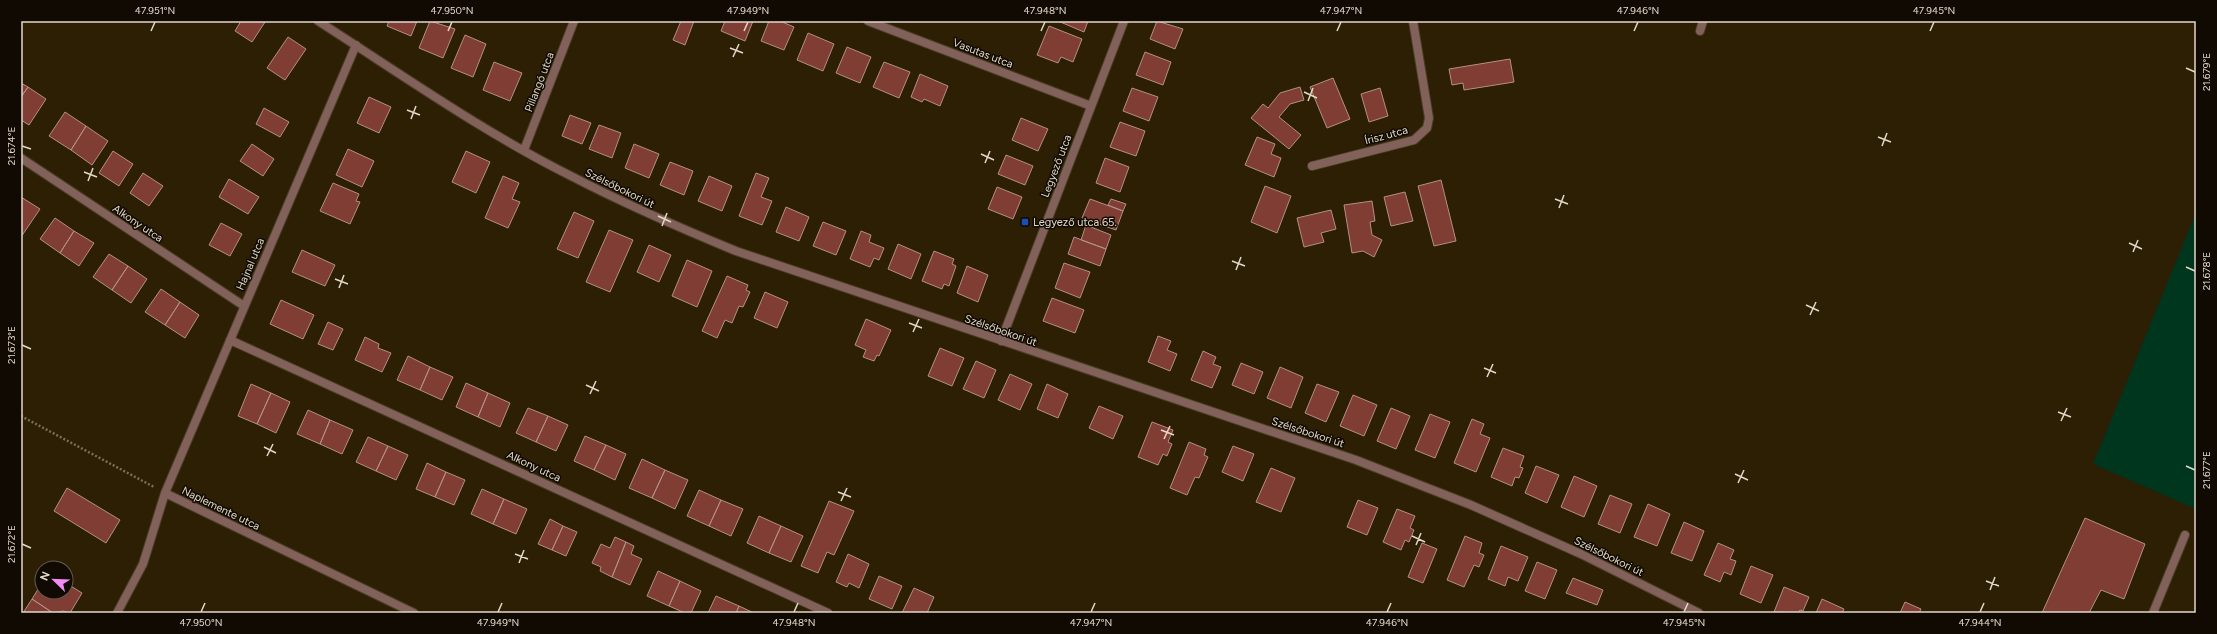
<svg xmlns="http://www.w3.org/2000/svg" width="2217" height="634" viewBox="0 0 2217 634" font-family="Figtree,sans-serif">
	<rect width="100%" height="100%" fill="#2c1f04"/>
	<path fill="#00351e" d="M2196 213V509L2093 464Z"/>
	<path fill="#803d33" stroke="#b38f88" d="M241 21H263L265 22 252 42 235 31Z
		M389 21H417L411 36 387 26Z
		M430 21 455 29 443 58 419 48Z
		M681 21H694L685 45 673 40Z
		M725 21H753L745 41 721 31Z
		M769 21H780L794 27 784 50 761 41Z
		M1058 21H1088L1084 32Z
		M1157 21 1183 29 1175 49 1150 39Z
		M1049 26 1082 39 1073 62 1061 57 1058 63 1037 55Z
		M808 33 834 44 823 71 797 60Z
		M465 35 486 44 473 77 451 68Z
		M288 37 306 49 285 80 267 68Z
		M847 47 871 57 860 83 836 73Z
		M1145 52 1171 62 1163 85 1136 75Z
		M1510 59 1514 82 1464 90 1463 83 1452 85 1449 69Z
		M494 62 522 73 510 101 483 90Z
		M884 62 910 72 899 98 873 87Z
		M920 74 948 86 940 106 924 99 922 102 911 97Z
		M1333 78 1350 119 1327 128 1310 87Z
		M21 83 28 87 21 97Z
		M28 87 46 99 29 125 21 120V97Z
		M1300 87 1304 100 1290 104 1279 117 1301 135 1289 149 1251 118 1263 104 1268 108 1280 93Z
		M1132 88 1158 97 1149 121 1123 111Z
		M1380 88 1388 116 1369 122 1361 94Z
		M369 97 391 107 379 133 357 123Z
		M264 108 289 122 280 137 256 124Z
		M65 112 86 126 71 150 49 136Z
		M570 115 591 123 582 144 562 136Z
		M1021 118 1048 129 1038 151 1012 140Z
		M1120 122 1145 131 1136 156 1110 147Z
		M599 125 621 133 612 158 589 149Z
		M86 126 108 141 92 165 71 150Z
		M1257 137 1275 144 1271 154 1281 158 1274 177 1245 165Z
		M252 144 274 159 263 176 240 161Z
		M634 144 659 154 649 178 625 168Z
		M348 149 374 161 362 187 336 175Z
		M113 151 133 164 119 186 99 173Z
		M466 151 490 162 476 193 452 182Z
		M1006 155 1033 166 1025 185 998 174Z
		M1105 158 1129 167 1120 192 1096 183Z
		M670 162 693 171 684 195 660 185Z
		M143 173 163 186 149 206 130 193Z
		M756 173 769 178 761 197 772 201 762 225 739 216Z
		M503 176 519 183 512 199 520 202 508 228 485 218Z
		M709 176 732 186 722 211 698 201Z
		M229 179 259 197 248 214 219 197Z
		M1441 180 1456 241 1434 246 1418 186Z
		M333 183 359 194 356 201 360 202 350 224 320 211Z
		M1265 186 1291 196 1277 233 1251 222Z
		M997 187 1022 197 1013 219 988 209Z
		M1405 192 1413 221 1391 226 1384 197Z
		M21 197 40 209 21 237Z
		M1090 199 1123 211 1116 230 1082 218Z
		M1111 199 1126 204 1123 211 1108 205Z
		M1372 201 1375 221 1370 222 1372 235 1382 240 1374 257 1363 251 1352 253 1344 205Z
		M786 207 809 217 799 241 776 232Z
		M1331 210 1336 229 1321 233 1324 242 1304 247 1297 218Z
		M574 212 594 221 578 258 557 249Z
		M55 218 74 231 60 253 40 239Z
		M823 222 846 231 836 255 813 246Z
		M221 223 242 234 230 256 209 245Z
		M1086 225 1111 235 1106 249 1081 240Z
		M609 230 633 240 610 292 586 282Z
		M74 231 94 243 79 266 60 253Z
		M861 231 871 235 869 242 884 248 879 260 874 258 870 267 850 259Z
		M1074 237 1106 249 1100 266 1068 254Z
		M898 244 921 254 911 279 888 269Z
		M649 245 671 255 659 282 637 272Z
		M302 250 335 265 325 286 292 272Z
		M934 251 954 259 952 264 956 266 949 286 944 284 942 289 922 281Z
		M109 254 128 266 112 290 93 277Z
		M687 260 712 271 697 307 672 296Z
		M1064 263 1090 272 1080 298 1055 288Z
		M128 266 147 279 131 303 112 290Z
		M967 266 988 275 978 302 957 293Z
		M727 276 748 285 746 290 750 292 743 307 739 306 732 323 725 320 717 338 702 331Z
		M161 289 180 302 165 325 145 312Z
		M765 292 788 302 777 328 754 318Z
		M1052 298 1084 310 1075 333 1043 321Z
		M281 300 314 315 303 339 270 324Z
		M180 302 199 315 185 338 165 325Z
		M866 319 891 330 879 356 877 355 874 361 863 357 866 350 855 345Z
		M328 322 343 329 333 350 318 344Z
		M1158 336 1171 341 1167 350 1177 354 1170 371 1148 362Z
		M365 337 379 344 378 348 391 353 382 372 355 360Z
		M940 348 964 358 952 386 928 376Z
		M1203 351 1216 357 1213 364 1221 367 1212 388 1191 380Z
		M408 356 430 367 420 390 397 380Z
		M976 361 996 370 984 398 963 389Z
		M1241 363 1263 372 1254 394 1232 385Z
		M430 367 453 377 442 400 420 390Z
		M1280 367 1303 377 1291 408 1267 398Z
		M1010 374 1032 384 1020 410 998 400Z
		M466 383 488 393 478 417 456 407Z
		M251 384 271 393 257 424 238 416Z
		M1047 384 1068 394 1058 418 1037 409Z
		M1317 384 1339 392 1326 422 1305 413Z
		M271 393 290 402 276 433 257 424Z
		M488 393 510 403 500 427 478 417Z
		M1353 395 1377 405 1364 436 1340 426Z
		M1099 406 1123 416 1113 439 1089 428Z
		M528 408 548 416 536 442 516 433Z
		M1391 408 1410 416 1396 449 1377 441Z
		M308 410 330 420 320 444 297 434Z
		M1430 414 1450 422 1435 458 1415 450Z
		M548 416 568 425 556 451 536 442Z
		M1472 419 1484 424 1480 434 1490 438 1476 472 1454 463Z
		M330 420 353 430 342 454 320 444Z
		M1152 422 1173 430 1168 442 1172 444 1167 456 1163 454 1158 465 1138 457Z
		M585 436 606 445 594 470 574 461Z
		M368 437 388 446 376 471 356 462Z
		M1189 442 1206 449 1204 455 1208 457 1199 478 1195 477 1187 495 1170 488Z
		M606 445 626 454 615 480 594 470Z
		M388 446 408 455 396 480 376 471Z
		M1233 446 1254 454 1243 481 1222 472Z
		M1503 448 1524 456 1520 467 1523 468 1519 478 1515 477 1512 486 1491 477Z
		M642 459 665 470 652 498 629 488Z
		M427 463 446 472 435 497 416 489Z
		M1536 466 1559 475 1547 503 1525 493Z
		M1271 468 1295 478 1281 512 1256 502Z
		M665 470 688 480 675 509 652 498Z
		M446 472 465 480 454 505 435 497Z
		M1574 476 1597 486 1584 517 1561 507Z
		M67 488 120 520 106 543 54 511Z
		M482 489 504 499 493 524 471 514Z
		M699 490 721 500 709 526 687 516Z
		M1610 495 1632 504 1620 533 1598 524Z
		M504 499 527 509 516 534 493 524Z
		M721 500 743 509 731 536 709 526Z
		M1358 500 1378 508 1367 535 1347 527Z
		M829 501 854 511 834 555 827 552 818 573 801 566Z
		M1648 504 1670 514 1657 546 1634 537Z
		M1397 509 1415 516 1410 528 1414 530 1409 542 1405 540 1401 550 1383 542Z
		M759 516 781 526 769 553 747 543Z
		M2085 518 2145 544 2124 599 2101 590 2089 613H2042Z
		M550 519 563 526 552 550 538 544Z
		M1684 522 1704 531 1692 561 1671 553Z
		M563 526 577 532 566 556 552 550Z
		M781 526 803 536 791 562 769 553Z
		M1465 536 1482 543 1479 553 1484 555 1479 567 1474 565 1464 587 1447 580Z
		M615 537 626 542 612 577 600 571 601 567 592 563 601 544 610 548Z
		M626 542 634 546 631 554 642 559 630 585 612 577Z
		M1422 543 1437 549 1423 583 1408 577Z
		M1718 543 1734 550 1730 559 1736 561 1731 575 1724 572 1720 582 1704 575Z
		M1501 546 1528 557 1518 581 1508 577 1505 586 1488 579Z
		M848 554 869 564 859 588 849 583 847 587 836 582Z
		M1537 562 1557 570 1545 599 1525 591Z
		M1751 566 1773 575 1761 603 1740 594Z
		M658 571 680 581 669 606 647 596Z
		M879 576 902 586 892 609 869 599Z
		M1573 578 1603 590 1597 605 1566 593Z
		M680 581 701 591 691 613H685L669 606Z
		M42 583V592H66V583L82 593 70 613 63 611 53 613 32 599Z
		M1784 587 1809 597 1803 611 1800 610 1798 613 1774 612Z
		M914 588 934 597 927 613H902Z
		M716 596 739 606 736 613H708Z
		M32 599 53 613H23Z
		M1822 599 1844 609 1842 613H1816Z
		M1905 602 1921 609 1919 613H1900Z
		M739 606 754 613H736Z"/>
	<g fill="none" stroke-linecap="round" stroke-linejoin="round">
		<g stroke="#493d24" stroke-width="10">
			<path id="lane" d="M2153 613 2185 535"/>
		</g>
		<g stroke="#493d24" stroke-width="10">
			<path id="street" d="M318 21C401 74 483 132 571 176 625 204 680 228 736 251L1356 460 1471 505 1581 554 1699 613
				M868 21 1091 106
				M1700 31 1703 21
				M524 150 574 21
				M21 158 244 306
				M1312 166 1414 140 1427 128 1429 118 1413 21
				M230 340 828 613
				M1001 341 1124 21
				M165 493 414 613
				M117 613 143 564 165 493 356 45"/>
		</g>
		<path stroke="#796e58" stroke-width="2.5" stroke-dasharray="2 2" stroke-linecap="butt" d="M21 416 154 487"/>
		<use href="#lane" stroke="#816159" stroke-width="8"/>
		<use href="#street" stroke="#816159" stroke-width="8"/>
	</g>
	<path fill="none" stroke="#e2d9ca" stroke-width="1.5" d="M151 31 155 22M448 31 452 22M744 31 748 22M1041 31 1045 22M1337 31 1341 22M1634 31 1638 22M1930 31 1934 22M730 48 743 53M733 57 739 44M2186 68 2195 72M1304 92 1317 98M1308 101 1313 88M407 110 420 115M411 119 416 106M1878 137 1891 142M22 146 31 149M1882 146 1887 133M981 154 994 160M985 163 990 151M84 172 97 177M88 181 93 168M1555 199 1568 204M1559 208 1564 195M658 216 671 222M662 226 667 213M2129 243 2142 249M2133 252 2138 240M1232 261 1245 266M2186 267 2195 271M1236 270 1241 257M335 279 348 284M339 288 344 275M1806 305 1819 311M1810 315 1816 302M909 323 922 328M913 332 919 319M22 345 31 349M1484 368 1496 373M1487 377 1493 364M586 385 599 391M590 394 596 381M2058 412 2071 417M2061 421 2067 408M1161 430 1174 435M1164 439 1170 426M264 447 276 453M267 456 273 444M2186 466 2195 470M1735 474 1748 480M1738 483 1744 470M838 492 851 497M841 501 847 488M1412 536 1425 542M22 544 31 548M1416 545 1421 533M515 554 528 559M519 563 524 550M1986 581 1999 586M1990 590 1995 577M201 612 205 603M498 612 502 603M794 612 798 603M1091 612 1095 603M1387 612 1391 603M1684 612 1688 603M1980 612 1984 603"/>
	<rect fill="#1a4fb4" stroke="#100a02" stroke-width="1.5" x="1021" y="218" width="8" height="8" rx="2"/>
	<g text-anchor="middle" stroke-width="3" stroke-linejoin="round" paint-order="stroke">
		<g font-size="11" fill="#e2d9ca" stroke="#100a02">
			<text transform="translate(983 53) rotate(21)" y="4">Vasutas utca</text>
			<text transform="translate(539 82) rotate(-69)" y="4">Pillangó utca</text>
			<text transform="translate(1386 135) rotate(-15)" y="4">Írisz utca</text>
			<text transform="translate(1056 166) rotate(-69)" y="4">Legyező utca</text>
			<text transform="translate(620 188) rotate(26)" y="4">Szélsőbokori út</text>
			<text transform="translate(138 223) rotate(34)" y="4">Alkony utca</text>
			<text transform="translate(250 264) rotate(-67)" y="4">Hajnal utca</text>
			<text transform="translate(1001 330) rotate(19)" y="4">Szélsőbokori út</text>
			<text transform="translate(1308 432) rotate(18)" y="4">Szélsőbokori út</text>
			<text transform="translate(534 466) rotate(25)" y="4">Alkony utca</text>
			<text transform="translate(221 508) rotate(26)" y="4">Naplemente utca</text>
			<text transform="translate(1609 556) rotate(26)" y="4">Szélsőbokori út</text>
		</g>
		<g font-size="11" fill="#e2d9ca" stroke="#100a02" text-anchor="start">
			<text x="1033" y="226">Legyező utca 65.</text>
		</g>
	</g>
	<rect width="2217" height="634" fill="none" stroke="#100a02" stroke-width="44"/>
	<g transform="translate(54 580) rotate(293)"><circle r="19" fill="#100a02" stroke="#645d52"/>
	<path d="M0-3L7 15L0 10L-7 15Z" fill="#f08bf6"/>
	<text y="-6" font-size="11" font-weight="bold" text-anchor="middle" fill="#e2d9ca">N</text>
	</g>
	<rect x="22" y="22" width="2173" height="590" fill="none" stroke="#e2d9ca" stroke-width="1.5"/>
	<g font-size="10" text-anchor="middle" fill="#e2d9ca">
		<text x="155" y="14">47.951°N</text>
		<text x="452" y="14">47.950°N</text>
		<text x="748" y="14">47.949°N</text>
		<text x="1045" y="14">47.948°N</text>
		<text x="1341" y="14">47.947°N</text>
		<text x="1638" y="14">47.946°N</text>
		<text x="1934" y="14">47.945°N</text>
		<text transform="translate(2206 72) rotate(-90)" y="4">21.679°E</text>
		<text transform="translate(11 146) rotate(-90)" y="4">21.674°E</text>
		<text transform="translate(2206 271) rotate(-90)" y="4">21.678°E</text>
		<text transform="translate(11 345) rotate(-90)" y="4">21.673°E</text>
		<text transform="translate(2206 470) rotate(-90)" y="4">21.677°E</text>
		<text transform="translate(11 544) rotate(-90)" y="4">21.672°E</text>
		<text x="201" y="626">47.950°N</text>
		<text x="498" y="626">47.949°N</text>
		<text x="794" y="626">47.948°N</text>
		<text x="1091" y="626">47.947°N</text>
		<text x="1387" y="626">47.946°N</text>
		<text x="1684" y="626">47.945°N</text>
		<text x="1980" y="626">47.944°N</text>
	</g>
</svg>
